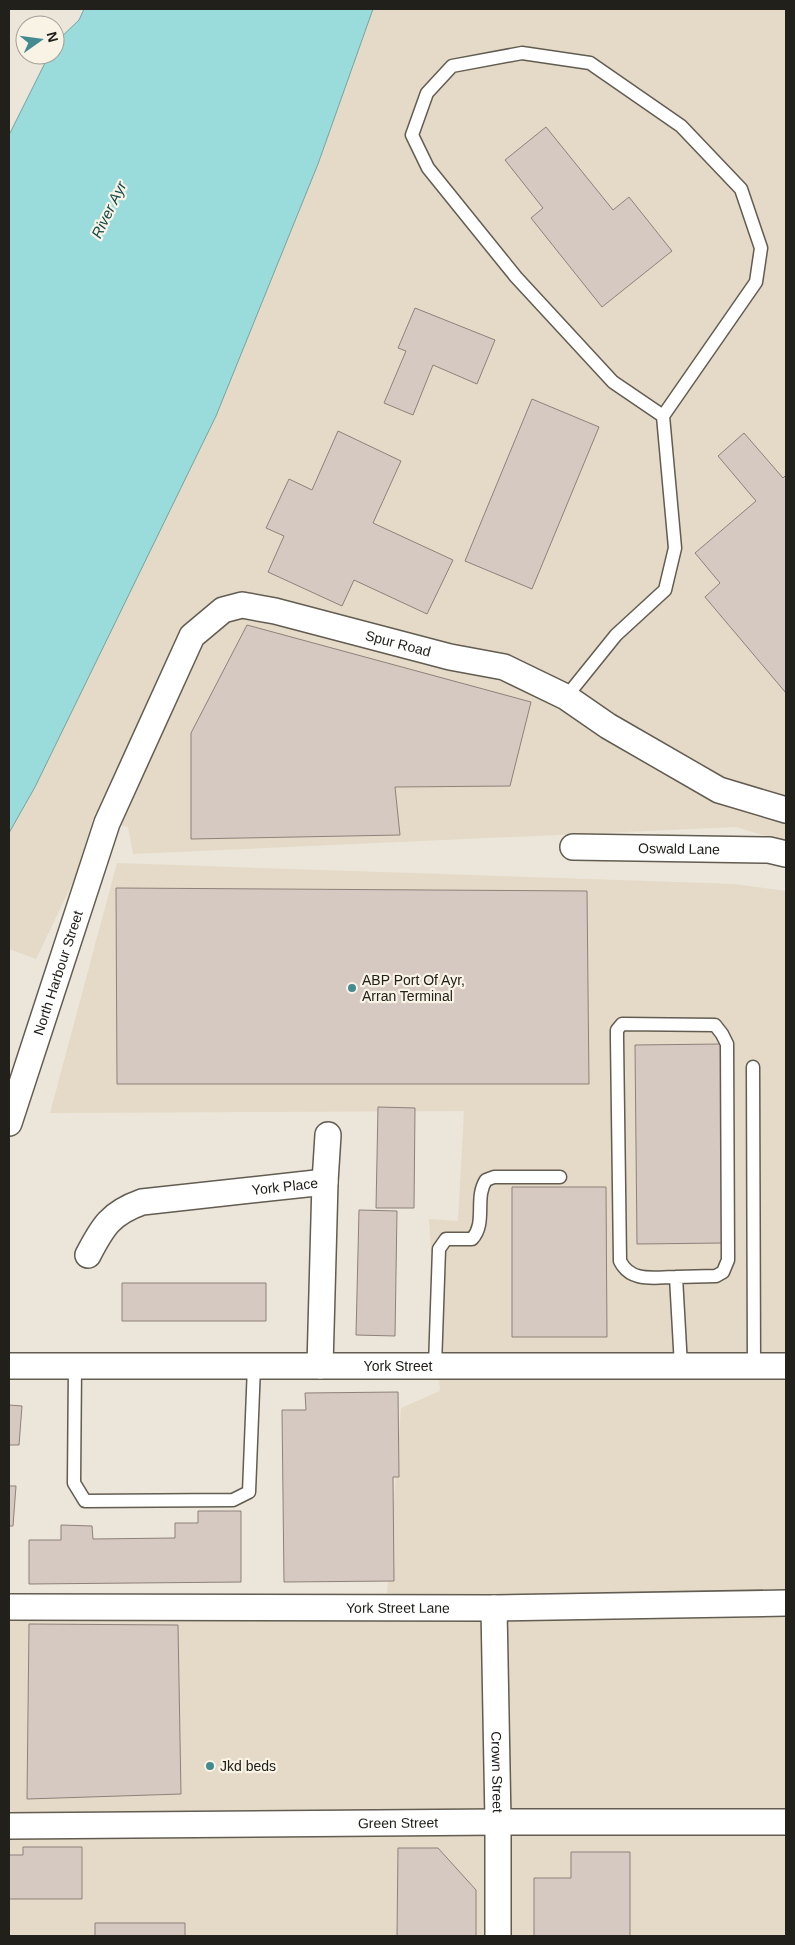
<svg xmlns="http://www.w3.org/2000/svg" width="795" height="1945" viewBox="0 0 795 1945" font-family="Helvetica,sans-serif">
	<rect width="100%" height="100%" fill="#ece5d9"/>
	<path fill="#e4dac7" d="M373 9H786V842L736 827 133 854 128 827 93 818 76 876 36 959 9 949V822L216 416 318 164Z
		M117 863 735 884 786 891V1936H9V1618L385 1621 401 1408 440 1391 429 1219 458 1221 464 1111 50 1113Z"/>
	<path fill="#9adbdb" stroke="#76a3a1" d="M84 9H373L318 164 216 416 35 787 9 833V135L49 55H55V43L79 20Z"/>
	<path fill="#d6c9c1" stroke="#8e817b" d="M546 127 613 210 629 197 672 251 602 307 531 218 543 208 505 160Z
		M415 308 495 340 477 384 433 365 413 415 384 403 406 351 398 348Z
		M532 399 599 427 532 589 465 561Z
		M338 431 401 461 373 523 453 560 427 614 354 580 342 606 268 572 284 536 266 528 289 479 312 490Z
		M744 433 783 478 786 475V693L705 597 720 583 695 553 756 501 718 456Z
		M247 625 531 702 510 786 395 787 400 835 191 839V733Z
		M116 888 587 891 589 1084H117Z
		M721 1044 723 1243 637 1244 635 1045Z
		M378 1107 415 1108 414 1208H376Z
		M512 1187H606L607 1337H512Z
		M359 1210 397 1211 395 1336 356 1335Z
		M122 1283H266V1321H122Z
		M398 1392 399 1477H393L394 1581 284 1582 282 1410H306L305 1393Z
		M9 1405 22 1406 19 1445H9Z
		M9 1486H16L13 1526H9Z
		M198 1511H241V1582L29 1584V1540H61V1525L92 1526 93 1539 175 1538V1523H198Z
		M29 1624 178 1625 181 1794 27 1799Z
		M23 1847H82V1899H9V1855H23Z
		M398 1848H438L476 1890V1936H397Z
		M571 1852H630V1936H534V1878H571Z
		M95 1923H185V1936H95Z"/>
	<g fill="none" stroke-linecap="round" stroke-linejoin="round">
		<g stroke="#625c51" stroke-width="15">
			<path id="lane" d="M566 697 616 635 665 590 675 548 663 416 756 282 761 248 741 189 681 126 590 63 522 53 452 66 427 93 412 135 428 168 516 277 613 382 663 416
				M753 1067 754 1366
				M676 1277C654 1277 631 1283 620 1261L617 1039V1030L622 1024 715 1025 722 1034 727 1044 728 1260 723 1272 716 1276 676 1277 681 1366
				M75 1366 74 1483 85 1501 233 1500 249 1492 254 1366
				M435 1366 439 1249 446 1239H472C487 1223 474 1198 486 1180L494 1177H560"/>
		</g>
		<g stroke="#625c51" stroke-width="28">
			<g id="street">
				<path id="s1" d="M573 847 769 850 786 854"/>
				<path id="s2" d="M9 1123 107 823 192 636 223 610 242 605 275 611 450 657 504 667 566 697 608 726 719 790 786 810"/>
				<path d="M325 1182 328 1135"/>
				<path id="s3" d="M88 1255C103 1226 111 1213 142 1202L325 1182 320 1366"/>
				<path id="s4" d="M9 1366H786"/>
				<path id="s5" d="M9 1607 494 1608 786 1603"/>
				<path id="s6" d="M494 1608 498 1822V1936"/>
				<path id="s7" d="M9 1826 498 1822H786"/>
			</g>
		</g>
		<use href="#lane" stroke="#fff" stroke-width="12"/>
		<use href="#street" stroke="#fff" stroke-width="25"/>
	</g>
	<g fill="#438a91" stroke="#f9f3e6" stroke-width="2">
		<circle cx="352" cy="988" r="5"/>
		<circle cx="210" cy="1766" r="5"/>
	</g>
	<g text-anchor="middle" stroke-width="4.5" stroke-linejoin="round" paint-order="stroke">
		<g font-size="14" fill="#22201b" stroke="#f9f3e6">
			<text dy="5" stroke="none"><textPath href="#s2" startOffset="742">Spur Road</textPath></text>
			<text dy="5" stroke="none"><textPath href="#s1" startOffset="106">Oswald Lane</textPath></text>
			<text dy="5" stroke="none"><textPath href="#s2" startOffset="158">North Harbour Street</textPath></text>
			<text dy="5" stroke="none"><textPath href="#s3" startOffset="222">York Place</textPath></text>
			<text dy="5" stroke="none"><textPath href="#s4" startOffset="389">York Street</textPath></text>
			<text dy="5" stroke="none"><textPath href="#s5" startOffset="389">York Street Lane</textPath></text>
			<text dy="5" stroke="none"><textPath href="#s6" startOffset="164">Crown Street</textPath></text>
			<text dy="5" stroke="none"><textPath href="#s7" startOffset="389">Green Street</textPath></text>
		</g>
		<g font-size="14" fill="#22201b" stroke="#f9f3e6" text-anchor="start">
			<text x="362" y="985">ABP Port Of Ayr,<tspan x="362" dy="16">Arran Terminal</tspan></text>
			<text x="220" y="1771">Jkd beds</text>
		</g>
		<g font-size="15" font-style="italic" fill="#0f4a4a" stroke="#f9f3e6">
			<text transform="translate(109 210) rotate(-64)" y="5">River Ayr</text>
		</g>
	</g>
	<rect width="795" height="1945" fill="none" stroke="#22201b" stroke-width="20"/>
	<g transform="translate(40 40) rotate(76)"><circle r="24" fill="#f9f3e6" stroke="#a39f95"/>
	<path d="M0-4L9 19L0 12L-9 19Z" fill="#438a91"/>
	<text y="-8" font-size="14" font-weight="bold" text-anchor="middle" fill="#22201b">N</text>
	</g>
</svg>
